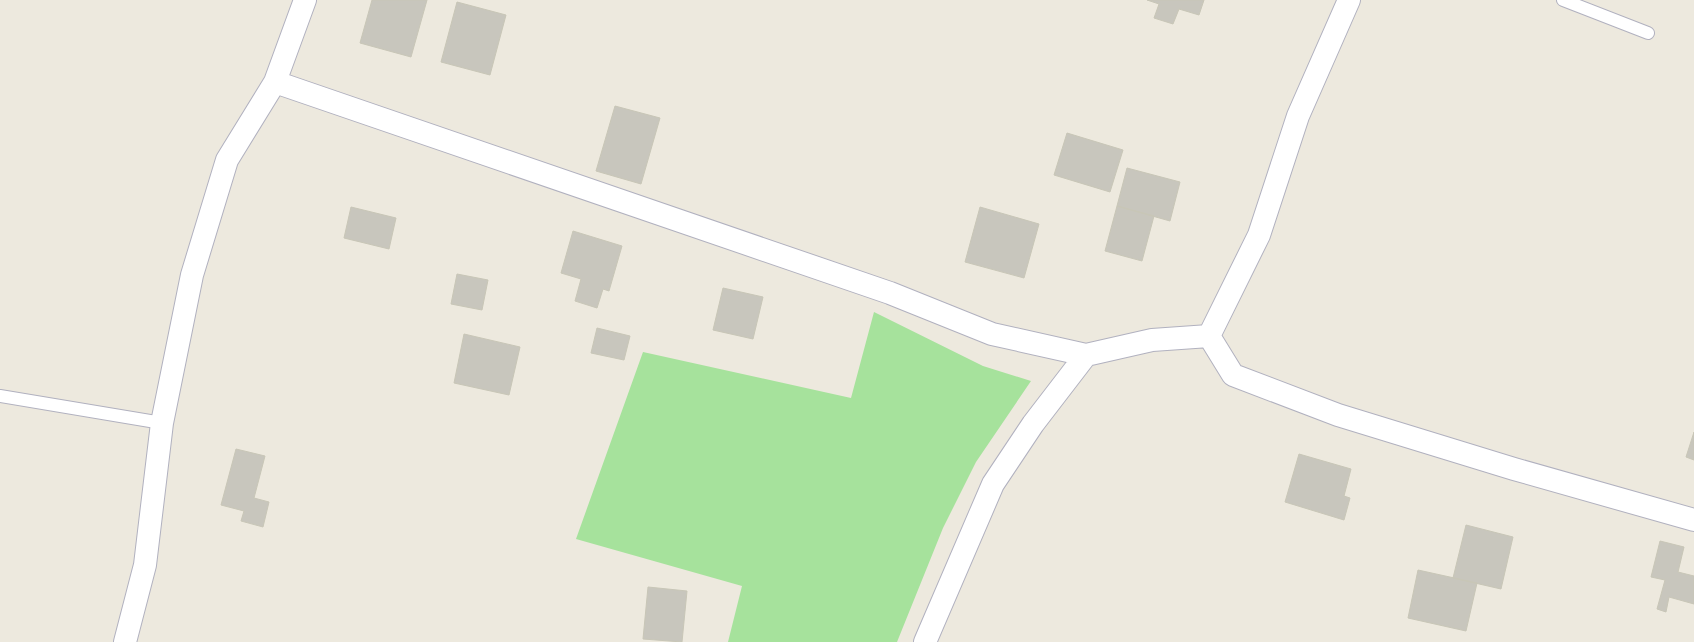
<svg xmlns="http://www.w3.org/2000/svg" width="1694" height="642" viewBox="0 0 1694 642" font-family="'Source Sans 3',sans-serif">
	<rect width="100%" height="100%" fill="#ede9de"/>
	<path fill="#a6e29c" d="M874 312 983 366 1031 381 976 462 943 528 897 642H728L742 586 576 539 643 352 851 398Z"/>
	<path fill="#c8c6bd" stroke="#c8c6b7" d="M372 0H427L411 57 360 43Z
		M1147 0H1204L1199 15 1179 9 1173 24 1154 18 1159 4Z
		M457 2 506 15 490 75 441 62Z
		M615 106 660 118 641 184 596 171Z
		M1067 133 1123 150 1110 192 1054 175Z
		M1127 168 1180 182 1170 221 1117 206Z
		M1117 206 1154 216 1142 261 1105 251Z
		M351 207 396 218 389 249 344 238Z
		M980 207 1039 224 1024 278 965 262Z
		M573 231 622 246 609 291 603 289 597 308 575 301 581 279 561 273Z
		M457 274 488 280 482 310 451 304Z
		M723 288 763 297 753 339 713 330Z
		M597 328 630 336 624 360 591 353Z
		M464 334 520 347 509 395 454 383Z
		M1694 432V460L1686 457Z
		M236 449 265 456 254 498 269 502 263 527 241 521 244 511 221 505Z
		M1299 454 1351 469 1344 496 1350 498 1344 520 1285 502Z
		M1466 525 1513 537 1501 589 1453 578Z
		M1660 541 1684 547 1678 572 1694 576V604L1669 597 1666 612 1657 609 1665 580 1651 577Z
		M1418 570 1477 583 1466 631 1408 618Z
		M648 587 687 591 682 642 643 639Z"/>
	<g fill="none" stroke-linecap="round" stroke-linejoin="round">
		<g stroke="#b1b1bf" stroke-width="14">
			<path id="service" d="M1563 0 1648 33
				M0 396 162 423"/>
		</g>
		<g stroke="#b1b1bf" stroke-width="24">
			<path id="minor" d="M275 82 890 293 992 334 1086 355 1152 340 1209 336 1233 375 1338 415 1514 469 1694 520
				M1209 336 1259 235 1298 116 1349 0
				M125 642 145 565 162 423 192 275 227 160 275 82 305 0
				M925 642 993 484 1033 424 1086 355"/>
		</g>
		<use href="#service" stroke="#fff" stroke-width="12"/>
		<use href="#minor" stroke="#fff" stroke-width="22"/>
	</g>
</svg>
